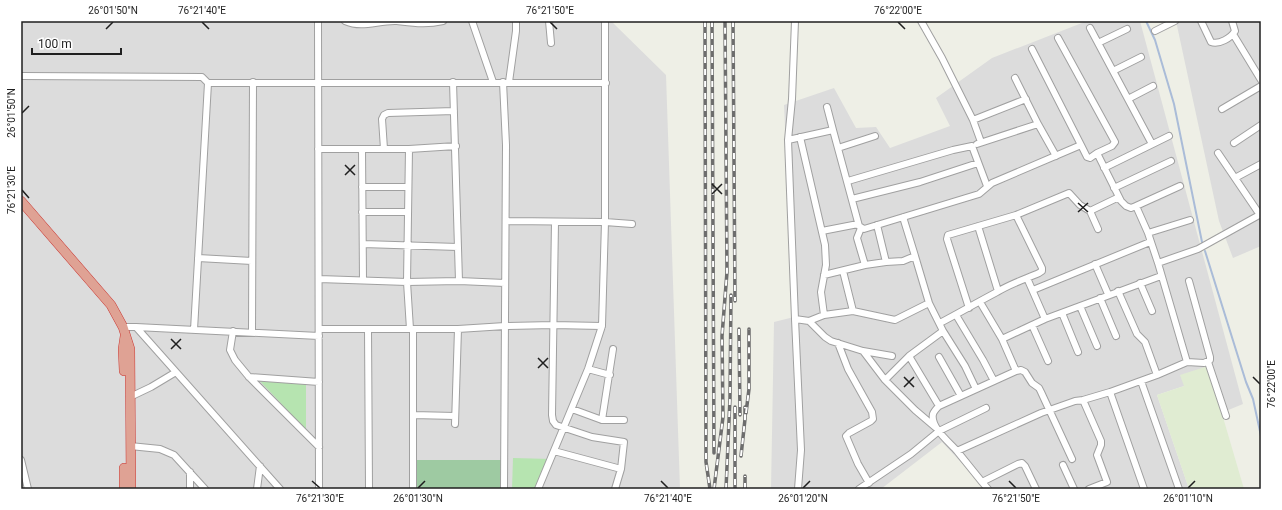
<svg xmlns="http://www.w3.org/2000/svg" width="1282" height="510" viewBox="0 0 1282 510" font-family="Roboto,sans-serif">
	<rect width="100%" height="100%" fill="#eeefe6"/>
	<path fill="#dcdcdc" d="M21 21H611L666 75 680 489H21Z
		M1087 21H1140L1243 404 1221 413 1207 366 1184 386 1157 395 1189 489H986L942 442 881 489H771L774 322 794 317 784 105 834 88 856 128 876 127 890 148 950 126 936 98 992 58Z
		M1176 21H1261V246L1233 258 1219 221Z"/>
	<path fill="#e0ecd2" d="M1208 366 1244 489H1189L1157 395 1184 386 1180 375Z"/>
	<path fill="#b6e4b0" d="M258 379 306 384V430Z
		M513 458 552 459 539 489H512Z"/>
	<path fill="#9ecaa2" d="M417 460H503L504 489H417Z"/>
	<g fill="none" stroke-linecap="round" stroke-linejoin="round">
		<path stroke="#aabcd8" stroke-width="2" d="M1146 21 1155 40 1174 104 1202 242
			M1205 251 1246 382 1253 399 1261 436"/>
		<g stroke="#a0a0a0" stroke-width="8">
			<path id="minor" d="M318 21 319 489
				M345 21C363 29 378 20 397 21 414 23 426 25 443 21
				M472 21 493 82
				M549 21 551 43
				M795 21 792 99 788 140 795 319
				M921 21 942 58 973 120 981 142
				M1201 21 1211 42C1219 45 1231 38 1235 31L1232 21
				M1090 28 1152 144
				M1155 31 1175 21
				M1233 34 1261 80
				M1058 38 1115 142 1112 146 1097 153
				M1098 43 1127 29
				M1032 49 1081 145
				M1113 71 1141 57
				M21 76 202 77 208 83 194 330
				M1015 78 1038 124
				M453 82 459 281
				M503 82 506 145 504 489
				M509 82 516 31V21
				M208 83H606
				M1128 99 1153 86
				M827 107 833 130
				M1222 109 1261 86
				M973 120 1026 99
				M800 137 825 245 826 265 821 292 824 315
				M788 140 833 130 859 226 864 229 979 194 992 183 1081 145 1087 157 1090 158 1097 153 1121 201 1126 206 1131 208 1136 206 1148 233 1158 263
				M1234 143 1261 125
				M977 144 1038 124 1056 156
				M838 148 875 136
				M318 149H409L456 146
				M362 149 363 280
				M384 149 382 119 384 115 388 113 454 111
				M409 149 407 282 410 329
				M1218 153 1260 215
				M1104 168 1169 136
				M1235 178 1261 164
				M848 181 953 150 972 146 987 186
				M362 187H408
				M1114 188 1171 161
				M852 199 920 182 978 163
				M1136 206 1180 186
				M1090 211 1119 197
				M362 212H408
				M1016 215 1069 193 1080 205 1090 211 1098 229
				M903 217 915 256
				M506 221 605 222 632 224
				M555 222 552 415 553 421 556 425 592 437 624 442 621 469 615 489
				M877 225 886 262 903 261 915 256 929 303
				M978 226 998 291
				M861 228 857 238 865 265
				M822 231 858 224
				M1148 233 1190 220
				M363 244 458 247
				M198 258 252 261
				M1095 264 1108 294
				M843 271 853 311
				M824 275 865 265 886 262
				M1027 278 1045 319 1161 276
				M319 279 407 282 459 281 505 283
				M1140 283 1152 311
				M1033 290 1150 242
				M1118 291 1137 334 1145 342 1157 375
				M1100 298 1116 336
				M980 302 1002 339 1045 319
				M1080 306 1097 346
				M1062 313 1078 352
				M956 315 983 360 994 381
				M809 321 824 315 853 311 895 320 929 303 943 331
				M940 323C959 313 978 302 997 292 1010 284 1025 279 1039 273L1042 271V268L1016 215 948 235 947 239 969 308
				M1032 325 1048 361
				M123 327H136L280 489
				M136 327 319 336
				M319 329H458L505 326 553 325 602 326
				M368 329 369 489
				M233 331 230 350 235 360 249 377 319 447
				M252 332 253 82
				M1002 339 1016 371
				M838 343 848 369 872 412 873 419 871 421 849 433 846 436 858 464 869 483
				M863 351 892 356
				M909 356 939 406
				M939 357 961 396
				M1187 362 1204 363 1210 360V357L1189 281
				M1208 362 1226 416
				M588 369 610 375
				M249 377 319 382
				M885 380 909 356 943 331 965 366 976 389
				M1141 381 1179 489
				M130 397 151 387 176 372
				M572 409 602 420H624
				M413 415 455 416
				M602 420 613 349
				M455 424 458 329
				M130 446 160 449 174 455 205 489
				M554 451 621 469
				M957 451C949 442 930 427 933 414 934 411 937 408 939 406L1016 371 1021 370 1025 372 1032 383 1039 388 1041 392 1072 459
				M21 460 28 489
				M1063 465 1074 489
				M982 482 957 451 1041 413 1075 401 1083 400
				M190 489V472
				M257 489 260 466
				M413 489V329
				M538 489 588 369 602 326 605 222V21
				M798 489 801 450 795 319 809 321 825 337 831 341 863 351 885 380 915 410 935 427
				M859 489 911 454 939 431 986 408
				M988 489 982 482 1018 464 1022 463 1025 466 1036 489
				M1089 489 1107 482 1097 455 1101 445V441L1083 400 1110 392
				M1144 489 1110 392 1157 375 1187 362 1158 263 1198 249 1261 214"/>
		</g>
		<g stroke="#cb3934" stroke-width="10">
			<path id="highway" d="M21 201 111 305 123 327 130 349 131 489
				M124 371 123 349 125 336
				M124 489V468"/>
		</g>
		<use href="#minor" stroke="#fff" stroke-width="6"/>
		<use href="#highway" stroke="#dfa294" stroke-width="9"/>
		<g stroke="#6d6d6d" stroke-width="3.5">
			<path id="rail" d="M705 21 706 462 710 489
				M712 21 714 453
				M733 21 735 301
				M739 329 740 415
				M735 407V489
				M746 413 749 389V329
				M741 456 745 419V407
				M714 489 723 417 722 336 727 272 725 21
				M726 489 730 398 731 295
				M745 489V476"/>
		</g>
		<use href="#rail" stroke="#fff" stroke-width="2" stroke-dasharray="6" stroke-linecap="butt"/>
	</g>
	<path fill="none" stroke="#1f1f1f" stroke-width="1.5" d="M202 22 209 29M550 22 557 29M898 22 905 29M106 29 113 22M22 113 29 106M345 165 355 175M345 175 355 165M712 184 722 194M22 190 29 198M712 194 722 184M1078 203 1088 212M1078 212 1088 203M171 339 181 349M171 349 181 339M538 358 548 368M538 368 548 358M904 377 914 387M1253 377 1260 384M904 387 914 377M312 481 320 488M661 481 668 488M1009 481 1016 488M418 488 425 481M803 488 810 481M1188 488 1195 481"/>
	<rect width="1282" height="510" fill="none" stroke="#ffffff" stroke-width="44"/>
	<path d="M32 48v6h89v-6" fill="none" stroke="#1f1f1f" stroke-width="2"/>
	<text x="38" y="48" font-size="12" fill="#1f1f1f" stroke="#ffffff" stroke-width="3" paint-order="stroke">100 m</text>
	<rect x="22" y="22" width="1238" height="466" fill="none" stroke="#1f1f1f" stroke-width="1.5"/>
	<g font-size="10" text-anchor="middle" fill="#1f1f1f">
		<text x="113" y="14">26°01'50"N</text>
		<text x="202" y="14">76°21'40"E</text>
		<text x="550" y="14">76°21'50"E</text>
		<text x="898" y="14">76°22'00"E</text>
		<text transform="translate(11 113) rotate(-90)" y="4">26°01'50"N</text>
		<text transform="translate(11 190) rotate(-90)" y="4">76°21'30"E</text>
		<text transform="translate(1271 384) rotate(-90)" y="4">76°22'00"E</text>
		<text x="320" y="502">76°21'30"E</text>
		<text x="418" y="502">26°01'30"N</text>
		<text x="668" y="502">76°21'40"E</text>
		<text x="803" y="502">26°01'20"N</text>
		<text x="1016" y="502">76°21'50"E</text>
		<text x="1188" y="502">26°01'10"N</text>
	</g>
</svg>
